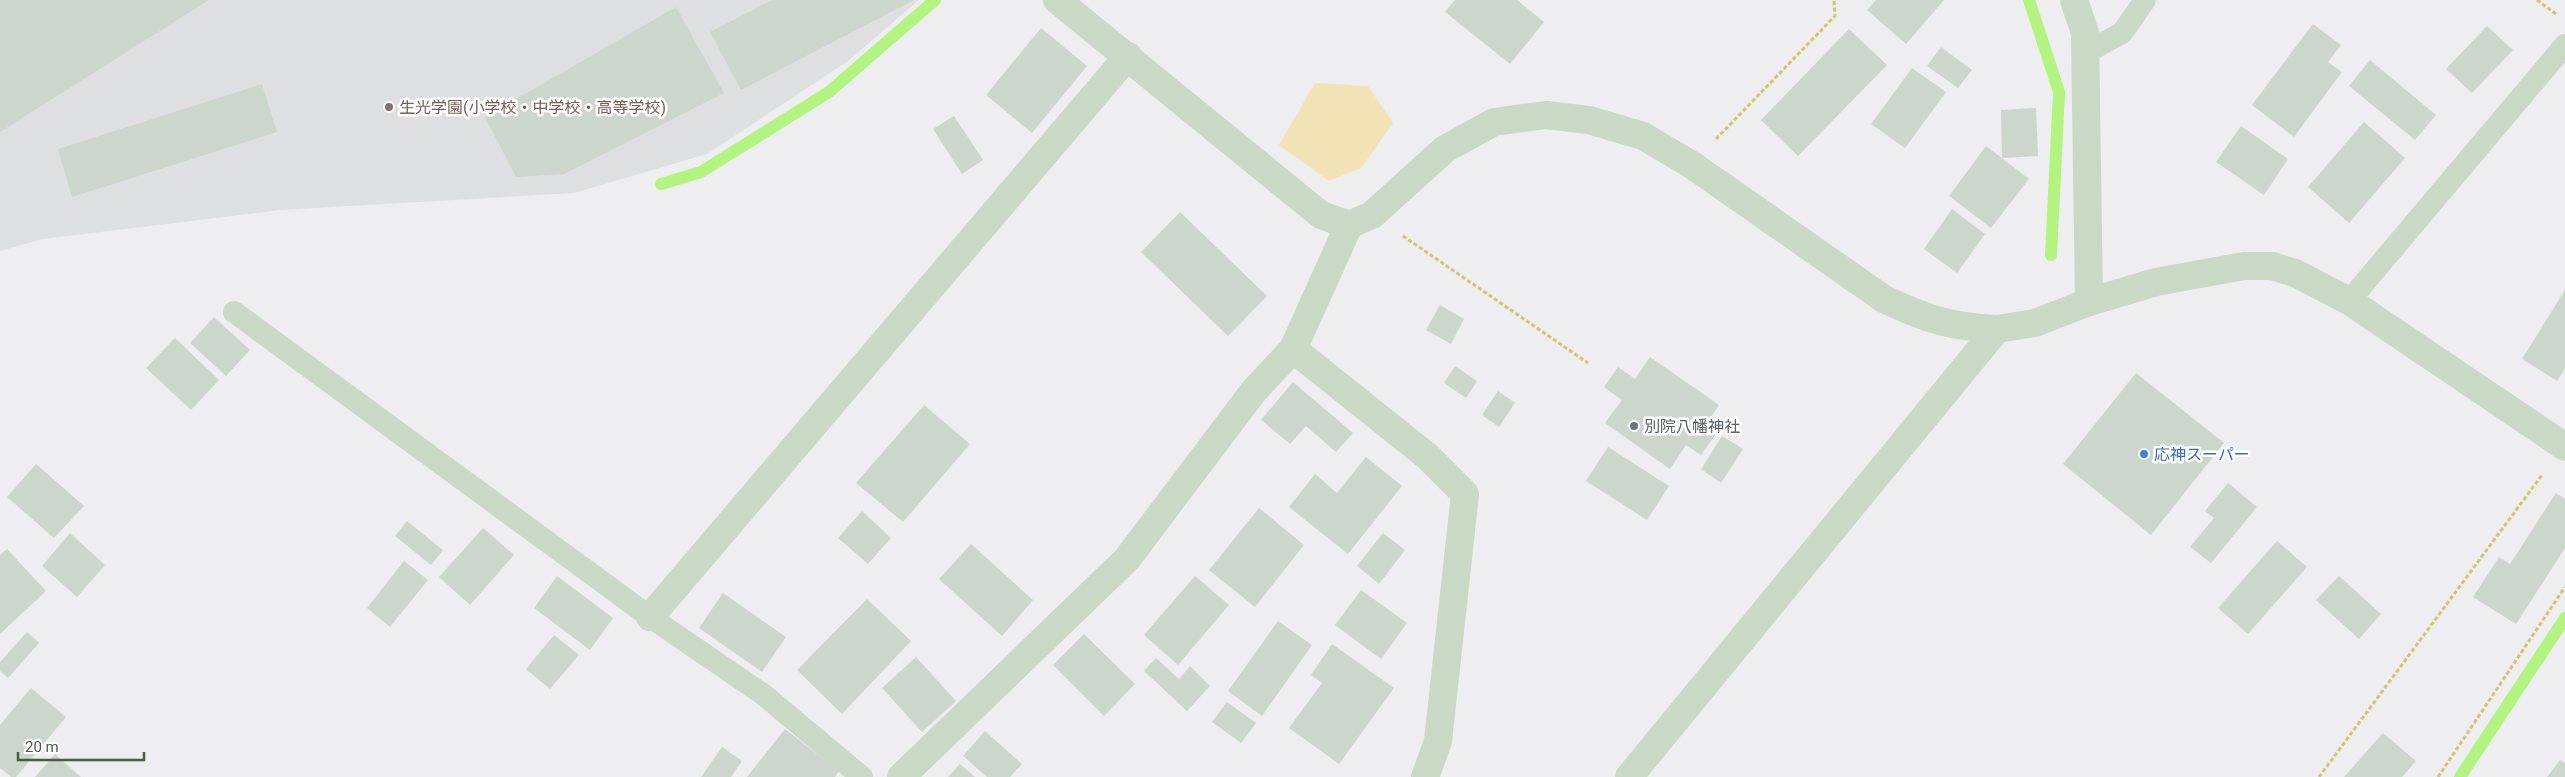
<svg xmlns="http://www.w3.org/2000/svg" width="2565" height="777" viewBox="0 0 2565 777" font-family="Roboto,'Noto Sans JP',sans-serif">
	<rect width="100%" height="100%" fill="#eeedf0"/>
	<path fill="#dedfe1" d="M0 0H919L848 61 707 154 574 193 280 210 43 239 0 251Z"/>
	<path fill="#f2e3b7" d="M1315 83 1368 86 1393 123 1361 168 1329 181 1279 145Z"/>
	<g fill="none" stroke-linecap="round" stroke-linejoin="round">
		<path stroke="#b3f380" stroke-width="12" d="M2029 0 2059 92 2051 255
			M661 184 701 172 829 92 935 0
			M2460 777 2565 618"/>
	</g>
	<path fill="#cdd6cd" d="M0 0H209L0 132Z
		M772 0H914L741 90 710 32Z
		M1455 0H1517L1544 22 1510 64 1445 12Z
		M1876 0H1944L1906 44 1867 10Z
		M676 7 724 93 564 174 516 177 485 117Z
		M2313 24 2341 45 2328 62 2342 72 2294 137 2252 105Z
		M2487 26 2513 50 2472 93 2446 69Z
		M1041 28 1087 66 1032 133 986 95Z
		M1849 29 1887 65 1798 156 1761 120Z
		M1941 47 1972 70 1958 88 1927 66Z
		M2370 60 2436 115 2415 140 2349 86Z
		M1912 68 1946 92 1905 148 1871 124Z
		M262 84 277 132 72 197 58 149Z
		M2036 108 2038 156 2002 158 2001 110Z
		M954 116 983 160 962 174 933 129Z
		M2364 122 2405 158 2349 223 2308 187Z
		M2241 126 2288 159 2264 195 2216 162Z
		M1986 146 2029 179 1991 228 1949 196Z
		M1952 209 1985 234 1957 273 1924 249Z
		M1180 212 1267 296 1228 336 1141 252Z
		M2565 290V369L2557 381 2522 359Z
		M1440 305 1464 319 1451 344 1426 330Z
		M214 317 250 350 226 376 190 343Z
		M175 338 219 380 191 410 146 368Z
		M1650 357 1719 405 1705 426 1716 434 1701 455 1686 445 1670 469 1605 423 1622 400 1604 387 1618 367 1635 379Z
		M1455 366 1477 381 1466 398 1444 383Z
		M2136 373 2224 443 2151 535 2063 464Z
		M1293 382 1353 433 1336 452 1306 426 1290 444 1261 420Z
		M1498 391 1515 403 1499 427 1482 415Z
		M924 405 970 444 903 522 856 483Z
		M1722 436 1743 449 1721 483 1701 469Z
		M1608 447 1669 486 1647 520 1586 481Z
		M1366 457 1402 486 1348 554 1289 507 1315 474 1337 493Z
		M36 464 84 506 54 538 7 497Z
		M2228 483 2257 507 2211 563 2190 547 2214 518 2205 511Z
		M2556 493 2565 499V548L2516 624 2473 597 2499 557 2510 564Z
		M1259 508 1304 545 1255 607 1209 570Z
		M862 511 891 538 868 564 838 538Z
		M407 521 443 550 431 565 395 536Z
		M483 528 514 555 470 605 439 577Z
		M70 533 105 565 77 597 42 566Z
		M1383 533 1405 550 1379 584 1357 566Z
		M2277 541 2307 567 2248 634 2218 608Z
		M971 544 1033 600 1002 636 939 579Z
		M7 549 46 591 0 634V555Z
		M404 561 428 580 390 627 367 608Z
		M557 576 613 618 590 650 534 608Z
		M1195 576 1229 605 1178 665 1144 635Z
		M2339 576 2381 614 2359 639 2316 600Z
		M1361 590 1407 623 1381 659 1335 625Z
		M723 593 786 637 762 672 699 628Z
		M867 599 911 641 842 714 797 670Z
		M1278 621 1312 645 1262 716 1228 691Z
		M27 632 39 643 8 678 0 671V662Z
		M1084 634 1135 684 1104 716 1053 665Z
		M554 635 579 655 550 689 526 669Z
		M1332 644 1394 688 1339 764 1289 728 1322 683 1311 675Z
		M916 657 956 701 922 732 882 688Z
		M1156 658 1179 679 1190 666 1210 686 1187 711 1144 671Z
		M31 688 66 717 16 777H11L0 768V725Z
		M1227 702 1256 723 1241 743 1212 722Z
		M785 729 839 771 835 777H747Z
		M985 731 1022 764 1010 777H987L963 756Z
		M2383 733 2416 761 2402 777H2344Z
		M722 747 742 761 731 777H701Z
		M55 754 81 777H35Z
		M2560 760 2565 763V777H2547Z
		M960 764 975 777H948Z"/>
	<g fill="none" stroke-linecap="round" stroke-linejoin="round">
		<path stroke="#d3c46c" stroke-width="3" stroke-dasharray="4 2.5" stroke-linecap="butt" d="M2537 0 2556 14
			M1716 139 1835 16 1834 0
			M1403 236 1588 363
			M2319 777 2542 475
			M2438 777 2565 587"/>
		<path stroke="#c9d9c5" stroke-width="22" d="M2085 53 2122 33 2145 0
			M2349 301 2565 45
			M234 312 650 617 764 695 862 777"/>
		<path stroke="#c9d9c5" stroke-width="28" d="M2074 0 2085 33 2089 302
			M1293 349 1427 456 1465 494 1438 741 1425 777
			M650 617 1128 56
			M901 777 1127 559 1253 392 1293 349 1349 225"/>
		<path stroke="#c9d9c5" stroke-width="28" d="M1057 0 1321 215 1349 225 1372 215 1445 149 1494 122 1546 115 1589 120 1643 136 1692 165 1884 299C1926 319 1951 327 1997 329
			M1629 777 1997 329 2035 323 2089 302 2156 282 2244 266H2272L2295 273 2349 301 2565 447"/>
	</g>
	<circle fill="#8d6e63" stroke="#fff" stroke-width="2" cx="389" cy="107" r="5"/>
	<circle fill="#6b7280" stroke="#fff" stroke-width="2" cx="1634" cy="426" r="5"/>
	<circle fill="#3f7fe0" stroke="#fff" stroke-width="2" cx="2144" cy="454" r="5"/>
	<g text-anchor="middle" stroke-width="5" stroke-linejoin="round" paint-order="stroke">
		<g font-size="16" fill="#785e54" stroke="#fff" text-anchor="start">
			<text x="399" y="113">生光学園(小学校・中学校・高等学校)</text>
		</g>
		<g font-size="16" fill="#5b616d" stroke="#fff" text-anchor="start">
			<text x="1644" y="432">別院八幡神社</text>
		</g>
		<g font-size="16" fill="#366cbe" stroke="#fff" text-anchor="start">
			<text x="2154" y="460">応神スーパー</text>
		</g>
	</g>
	<path d="M18 752v8h126v-8" fill="none" stroke="#485c44" stroke-width="2.5"/>
	<text x="25" y="752" font-size="15" fill="#485c44" stroke="#ffffff" stroke-width="4" paint-order="stroke">20 m</text>
</svg>
